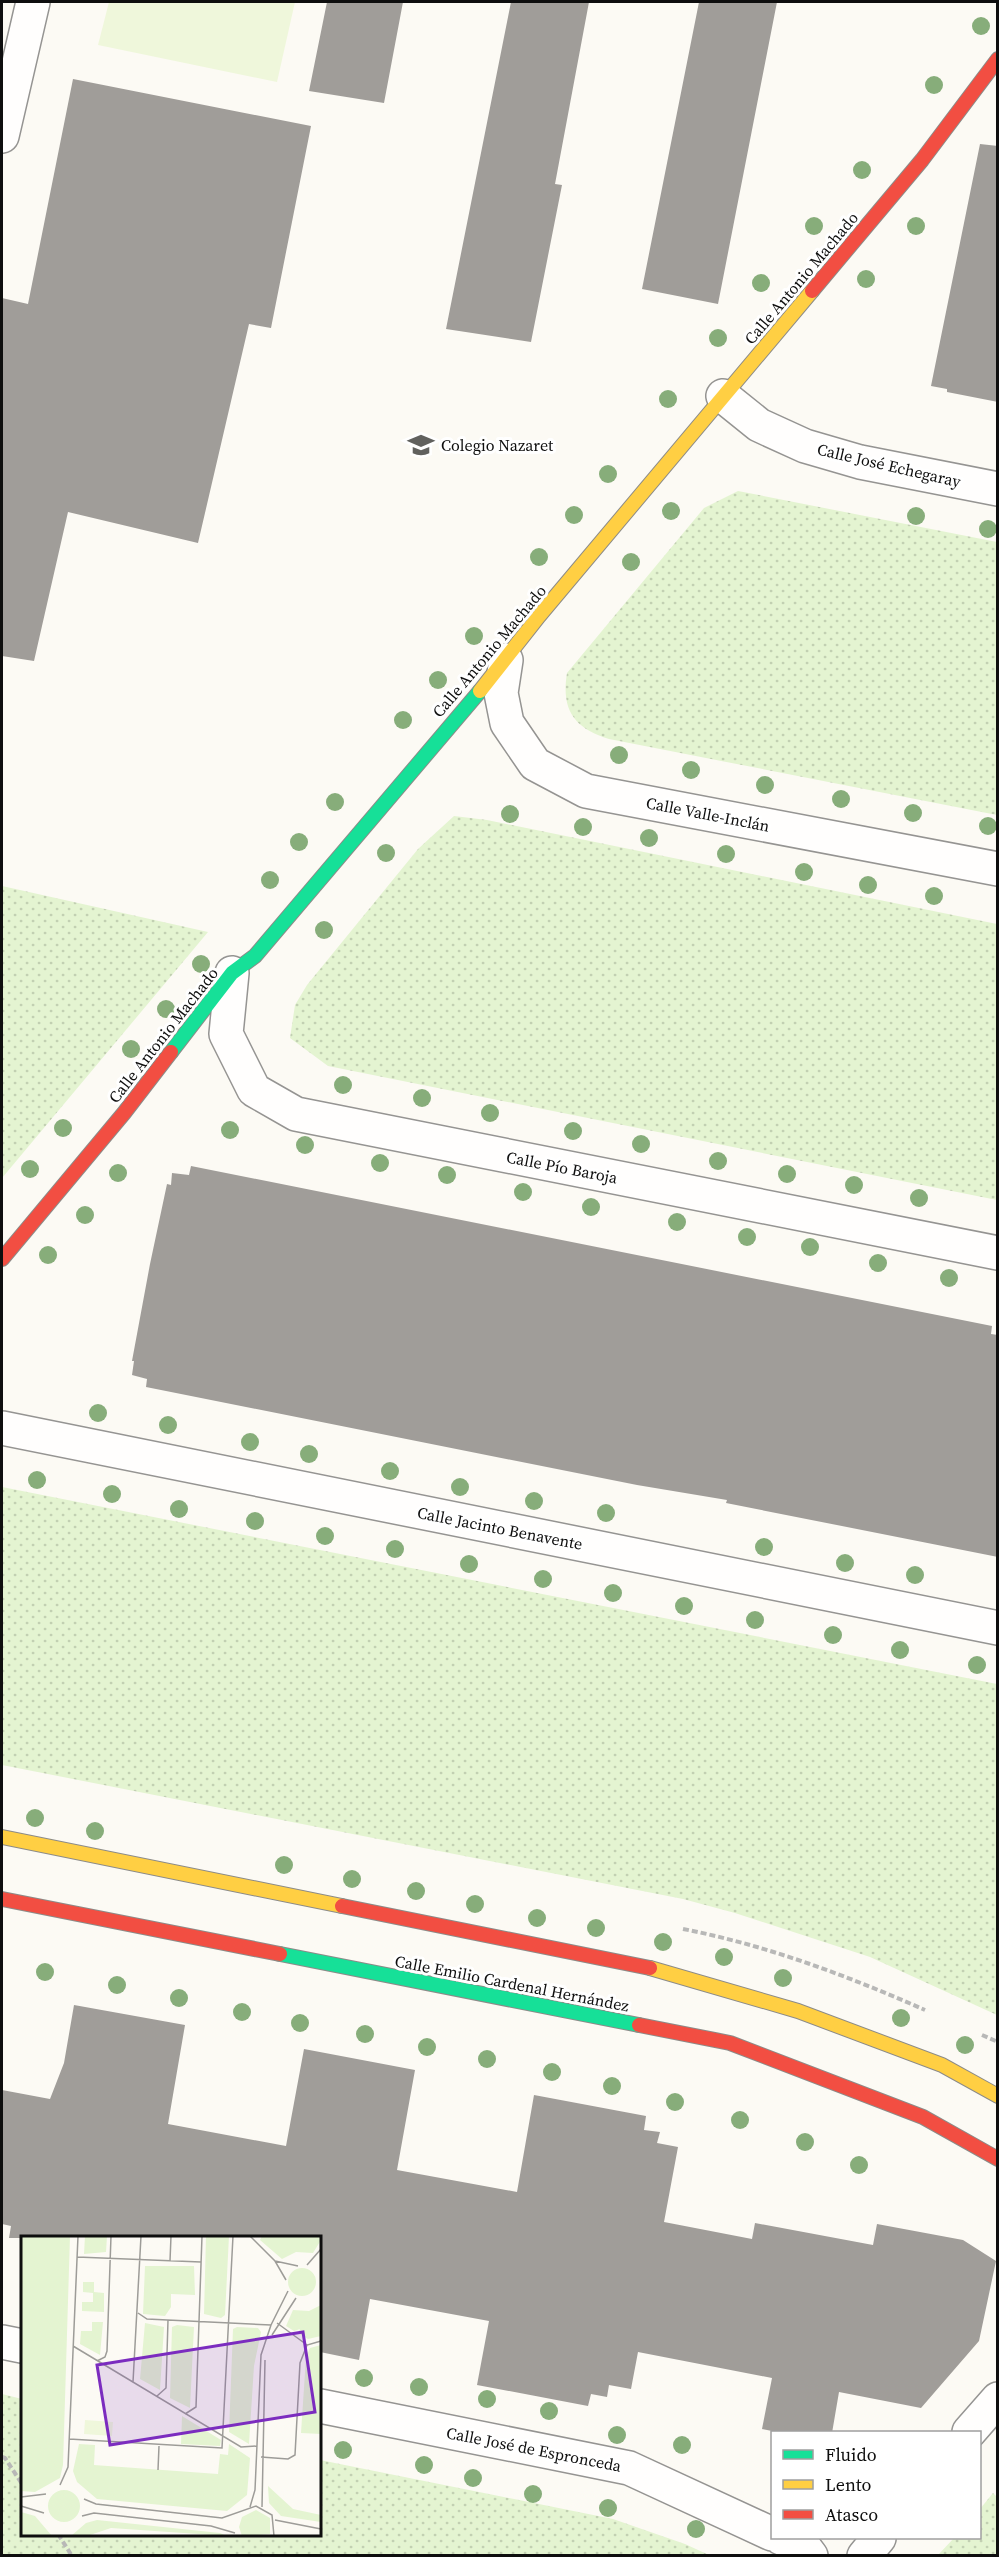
<svg xmlns="http://www.w3.org/2000/svg" width="999" height="2557" viewBox="0 0 999 2557" font-family="'Source Serif 4',serif">
	<defs>
		<pattern id="grass-dots" width="8" height="8" patternUnits="userSpaceOnUse" patternTransform="scale(1.5)"><rect width="8" height="8" fill="#e4f4d1"/><path d="M2 2h.1M6 6h.1" fill="none" stroke="#c2d0b2" stroke-width="1.8" stroke-linecap="round"/></pattern>
	</defs>
	<rect width="100%" height="100%" fill="#fcfaf4"/>
	<path fill="url(#grass-dots)" d="M738 491 997 542V815L609 739C574 728 561 710 567 673L704 508Z
		M454 816 487 820 997 924V1200L328 1066 290 1038 295 1005 307 985 418 849Z
		M2 886 208 932 2 1178Z
		M2 1487 997 1684V2015L870 1957 735 1913 683 1899 2 1765Z
		M2 2394 22 2399V2534H320V2460L613 2519 685 2544 709 2555H2Z
		M993 2493 997 2497V2555H938L954 2538H980V2509Z"/>
	<path fill="#eff7db" d="M109 2H295L277 82 98 45Z"/>
	<path fill="#a09d99" d="M327 2H403L384 103 309 91Z
		M511 2H589L555 184 562 185 531 342 446 329Z
		M699 2H777L718 304 642 289Z
		M73 79 311 126 271 328 249 324 198 543 68 512 34 661 2 656V298L28 304Z
		M980 144 998 146V402L947 392V389L931 386Z
		M191 1166 992 1326 991 1334 998 1335V1557L726 1503 727 1500 637 1485 146 1387 147 1379 132 1375 134 1361H132L150 1264 167 1184 171 1185 172 1173 189 1175Z
		M74 2005 185 2025 168 2124 286 2146 304 2049 415 2070 397 2170 517 2192 534 2095 646 2116 644 2130 660 2132 657 2143 678 2147 664 2222 752 2239 755 2223 873 2245 877 2224 963 2240 996 2261 979 2341 921 2408 839 2392 832 2433H782L762 2429 772 2378 638 2352 631 2389 609 2385 607 2397 591 2394 588 2406 477 2385 489 2321 370 2299 359 2360 320 2352V2238H9L11 2226 2 2224V2090L50 2099 64 2063Z"/>
	<g fill="none" stroke-linecap="round" stroke-linejoin="round">
		<g stroke="#959492" stroke-width="36">
			<path id="street" d="M2 136 33 2
				M723 396 759 425 805 446 860 462 998 489
				M506 660 501 693 507 723 535 764 586 791 998 869
				M232 973 226 1034 254 1090 296 1114 998 1253
				M2 1428 998 1628
				M2 2342 22 2346
				M320 2406 629 2468 772 2534
				M969 2432 998 2399
				M781 2538 805 2548 811 2556
				M864 2556 879 2538"/>
		</g>
		<g stroke="#8c8b88" stroke-width="16">
			<path id="fast" d="M171 1052 232 973 255 956 480 691
				M280 1954 639 2025"/>
		</g>
		<g stroke="#8c8b88" stroke-width="16">
			<path id="slow" d="M480 691 539 616 812 291
				M2 1837 342 1906
				M650 1968 798 2011 942 2065 998 2096"/>
		</g>
		<g stroke="#8c8b88" stroke-width="16">
			<path id="jam" d="M812 291 922 160 998 59
				M2 1259 124 1113 171 1052
				M2 1899 280 1954
				M342 1906 650 1968
				M639 2025 730 2043 923 2117 998 2159"/>
		</g>
		<path stroke="#b8b8b7" stroke-width="4" stroke-dasharray="6 3" stroke-linecap="butt" d="M683 1929C766 1945 848 1976 925 2010
			M982 2035 998 2042
			M2 2457 5 2458 22 2484
			M58 2534 72 2556"/>
		<use href="#street" stroke="#fffefd" stroke-width="33"/>
		<use href="#fast" stroke="#16e098" stroke-width="14"/>
		<use href="#slow" stroke="#ffcf43" stroke-width="14"/>
		<use href="#jam" stroke="#f24e42" stroke-width="14"/>
	</g>
	<g fill="#87ad7a">
		<circle cx="981" cy="26" r="9"/>
		<circle cx="934" cy="85" r="9"/>
		<circle cx="862" cy="170" r="9"/>
		<circle cx="814" cy="226" r="9"/>
		<circle cx="916" cy="226" r="9"/>
		<circle cx="866" cy="279" r="9"/>
		<circle cx="761" cy="283" r="9"/>
		<circle cx="718" cy="338" r="9"/>
		<circle cx="668" cy="399" r="9"/>
		<circle cx="608" cy="474" r="9"/>
		<circle cx="671" cy="511" r="9"/>
		<circle cx="574" cy="515" r="9"/>
		<circle cx="916" cy="516" r="9"/>
		<circle cx="988" cy="529" r="9"/>
		<circle cx="539" cy="557" r="9"/>
		<circle cx="631" cy="562" r="9"/>
		<circle cx="474" cy="636" r="9"/>
		<circle cx="438" cy="680" r="9"/>
		<circle cx="403" cy="720" r="9"/>
		<circle cx="619" cy="755" r="9"/>
		<circle cx="691" cy="770" r="9"/>
		<circle cx="765" cy="785" r="9"/>
		<circle cx="841" cy="799" r="9"/>
		<circle cx="335" cy="802" r="9"/>
		<circle cx="913" cy="813" r="9"/>
		<circle cx="510" cy="814" r="9"/>
		<circle cx="988" cy="826" r="9"/>
		<circle cx="583" cy="827" r="9"/>
		<circle cx="649" cy="838" r="9"/>
		<circle cx="299" cy="842" r="9"/>
		<circle cx="386" cy="853" r="9"/>
		<circle cx="726" cy="854" r="9"/>
		<circle cx="804" cy="872" r="9"/>
		<circle cx="270" cy="880" r="9"/>
		<circle cx="868" cy="885" r="9"/>
		<circle cx="934" cy="896" r="9"/>
		<circle cx="324" cy="930" r="9"/>
		<circle cx="201" cy="964" r="9"/>
		<circle cx="166" cy="1009" r="9"/>
		<circle cx="131" cy="1049" r="9"/>
		<circle cx="343" cy="1085" r="9"/>
		<circle cx="422" cy="1098" r="9"/>
		<circle cx="490" cy="1113" r="9"/>
		<circle cx="63" cy="1128" r="9"/>
		<circle cx="230" cy="1130" r="9"/>
		<circle cx="573" cy="1131" r="9"/>
		<circle cx="641" cy="1144" r="9"/>
		<circle cx="305" cy="1145" r="9"/>
		<circle cx="718" cy="1161" r="9"/>
		<circle cx="380" cy="1163" r="9"/>
		<circle cx="30" cy="1169" r="9"/>
		<circle cx="118" cy="1173" r="9"/>
		<circle cx="787" cy="1174" r="9"/>
		<circle cx="447" cy="1175" r="9"/>
		<circle cx="854" cy="1185" r="9"/>
		<circle cx="523" cy="1192" r="9"/>
		<circle cx="919" cy="1198" r="9"/>
		<circle cx="591" cy="1207" r="9"/>
		<circle cx="85" cy="1215" r="9"/>
		<circle cx="677" cy="1222" r="9"/>
		<circle cx="747" cy="1237" r="9"/>
		<circle cx="810" cy="1247" r="9"/>
		<circle cx="48" cy="1255" r="9"/>
		<circle cx="878" cy="1263" r="9"/>
		<circle cx="949" cy="1278" r="9"/>
		<circle cx="98" cy="1413" r="9"/>
		<circle cx="168" cy="1425" r="9"/>
		<circle cx="250" cy="1442" r="9"/>
		<circle cx="309" cy="1454" r="9"/>
		<circle cx="390" cy="1471" r="9"/>
		<circle cx="37" cy="1480" r="9"/>
		<circle cx="460" cy="1487" r="9"/>
		<circle cx="112" cy="1494" r="9"/>
		<circle cx="534" cy="1501" r="9"/>
		<circle cx="179" cy="1509" r="9"/>
		<circle cx="606" cy="1513" r="9"/>
		<circle cx="255" cy="1521" r="9"/>
		<circle cx="325" cy="1536" r="9"/>
		<circle cx="764" cy="1547" r="9"/>
		<circle cx="395" cy="1549" r="9"/>
		<circle cx="845" cy="1563" r="9"/>
		<circle cx="469" cy="1564" r="9"/>
		<circle cx="915" cy="1575" r="9"/>
		<circle cx="543" cy="1579" r="9"/>
		<circle cx="613" cy="1593" r="9"/>
		<circle cx="684" cy="1606" r="9"/>
		<circle cx="755" cy="1620" r="9"/>
		<circle cx="833" cy="1635" r="9"/>
		<circle cx="900" cy="1650" r="9"/>
		<circle cx="977" cy="1665" r="9"/>
		<circle cx="35" cy="1818" r="9"/>
		<circle cx="95" cy="1831" r="9"/>
		<circle cx="284" cy="1865" r="9"/>
		<circle cx="352" cy="1879" r="9"/>
		<circle cx="416" cy="1891" r="9"/>
		<circle cx="475" cy="1904" r="9"/>
		<circle cx="537" cy="1918" r="9"/>
		<circle cx="596" cy="1928" r="9"/>
		<circle cx="663" cy="1942" r="9"/>
		<circle cx="724" cy="1957" r="9"/>
		<circle cx="45" cy="1972" r="9"/>
		<circle cx="783" cy="1978" r="9"/>
		<circle cx="117" cy="1985" r="9"/>
		<circle cx="179" cy="1998" r="9"/>
		<circle cx="242" cy="2012" r="9"/>
		<circle cx="901" cy="2018" r="9"/>
		<circle cx="300" cy="2023" r="9"/>
		<circle cx="365" cy="2034" r="9"/>
		<circle cx="965" cy="2045" r="9"/>
		<circle cx="427" cy="2047" r="9"/>
		<circle cx="487" cy="2059" r="9"/>
		<circle cx="552" cy="2072" r="9"/>
		<circle cx="612" cy="2086" r="9"/>
		<circle cx="675" cy="2102" r="9"/>
		<circle cx="740" cy="2120" r="9"/>
		<circle cx="805" cy="2142" r="9"/>
		<circle cx="859" cy="2165" r="9"/>
		<circle cx="364" cy="2378" r="9"/>
		<circle cx="419" cy="2387" r="9"/>
		<circle cx="487" cy="2399" r="9"/>
		<circle cx="549" cy="2411" r="9"/>
		<circle cx="617" cy="2435" r="9"/>
		<circle cx="682" cy="2445" r="9"/>
		<circle cx="343" cy="2450" r="9"/>
		<circle cx="424" cy="2465" r="9"/>
		<circle cx="473" cy="2478" r="9"/>
		<circle cx="533" cy="2494" r="9"/>
		<circle cx="608" cy="2508" r="9"/>
		<circle cx="696" cy="2529" r="9"/>
	</g>
	<defs>
		<g id="school-bare" transform="scale(2.07)"><path d="M0-5L7-2L0 1L-7-2ZM-4 1L0 2.5L4 1V4Q0 6-4 4Z" fill="#61615e" stroke="#fff" stroke-width="2.5" paint-order="stroke"/></g>
	</defs>
	<g fill-rule="evenodd">
		<use href="#school-bare" x="421" y="445"/>
	</g>
	<g text-anchor="middle" stroke-width="6" stroke-linejoin="round" paint-order="stroke">
		<g font-size="16" fill="#0e0e0e" stroke="#fff">
			<text transform="translate(801 278) rotate(-50)" y="6">Calle Antonio Machado</text>
			<text transform="translate(889 465) rotate(13)" y="6">Calle José Echegaray</text>
			<text transform="translate(489 651) rotate(-50)" y="6">Calle Antonio Machado</text>
			<text transform="translate(708 814) rotate(11)" y="6">Calle Valle-Inclán</text>
			<text transform="translate(163 1035) rotate(-52)" y="6">Calle Antonio Machado</text>
			<text transform="translate(562 1167) rotate(11)" y="6">Calle Pío Baroja</text>
			<text transform="translate(500 1528) rotate(11)" y="6">Calle Jacinto Benavente</text>
			<text transform="translate(512 1983) rotate(11)" y="6">Calle Emilio Cardenal Hernández</text>
			<text transform="translate(534 2449) rotate(11)" y="6">Calle José de Espronceda</text>
		</g>
		<g font-size="16" fill="#0e0e0e" stroke="#fff" text-anchor="start">
			<text x="441" y="451">Colegio Nazaret</text>
		</g>
	</g>
	<g transform="translate(21 2236)">
		<rect width="300" height="300" fill="#fcfaf4"/>
		<path d="M0 0H49L42 229 39 242 14 256 0 255ZM64 0H86L85 16 63 18ZM185 0H208L204 79 200 82 183 78ZM241 0H300V4L292 17 275 16 261 23 239 4ZM124 30H173L174 59 150 58V71L144 80 122 78ZM267 46a14 14 0 1 1 28 0a14 14 0 1 1-28 0ZM62 46H73V56L83 57V76L61 75V66H72V57L62 56ZM300 69V100L287 103 277 97 279 93 273 95 265 90 272 74 288 75ZM71 86H82L79 119 59 108 60 95H71ZM124 87 143 91 139 154 119 143ZM156 89 173 91 169 172 149 162 151 91ZM216 91 237 92 240 96 233 130 228 208 208 196 212 93ZM300 109V198L280 197 285 121 289 112ZM161 180 200 204 199 210 160 208ZM208 208 229 222 226 259 206 275 76 263 56 246 52 235 58 208 74 209 73 229 197 238 199 218 207 219ZM247 250 272 273 300 279V286L260 280 248 267ZM27 270a16 16 0 1 1 32 0a16 16 0 1 1-32 0ZM235 274 249 282V298L221 300 218 291 221 281ZM0 276 14 280 31 300H0ZM76 284 199 297 206 300 90 292 66 300H50L65 287Z" fill="#e4f4d1"/>
		<path d="M64 184 92 186 91 200 63 198Z" fill="#eff7db"/>
		<path fill="none" stroke="#9d9c98" stroke-width="1.5" d="M229 0 254 25 265 44M56 21 180 26M149 25 150 0M254 25 277 30M286 29 300 13M117 77 126 83 250 89M256 87 286 109M251 99 275 62M52 110 220 211 236 210M76 125 84 121 86 115 90 0M112 146 120 0M136 160 145 152 147 84M164 178 175 171 181 0M48 203 201 212 212 0M240 221 267 223 274 219 279 127 286 109 300 105M137 234 138 210M39 249 47 231 57 0M0 261 25 258M63 263 75 268 201 282 235 270 251 279 253 300M0 270 23 277M229 271 234 254 240 119 250 89 267 55M241 271 244 124M61 280 73 277 190 290 214 297M254 284 300 293"/>
		<path fill="#7b2cbf" fill-opacity="0.15" stroke="#7b2cbf" stroke-width="3" d="M282 96 294 176 89 209 76 129Z"/>
		<rect width="300" height="300" fill="none" stroke="#0e0e0e" stroke-width="3"/>
	</g>
	<rect width="999" height="2557" fill="none" stroke="#0e0e0e" stroke-width="6"/>
	<rect x="771" y="2431" width="210" height="108" fill="#ffffff" stroke="#9f9f9f" stroke-width="1.5"/>
	<rect x="783" y="2450" width="30" height="9" fill="#16e098" stroke="#9f9f9f" stroke-width="1.5"/>
	<text x="825" y="2461" font-size="18" fill="#0e0e0e">Fluido</text>
	<rect x="783" y="2480" width="30" height="9" fill="#ffcf43" stroke="#9f9f9f" stroke-width="1.5"/>
	<text x="825" y="2491" font-size="18" fill="#0e0e0e">Lento</text>
	<rect x="783" y="2510" width="30" height="9" fill="#f24e42" stroke="#9f9f9f" stroke-width="1.5"/>
	<text x="825" y="2521" font-size="18" fill="#0e0e0e">Atasco</text>
</svg>
